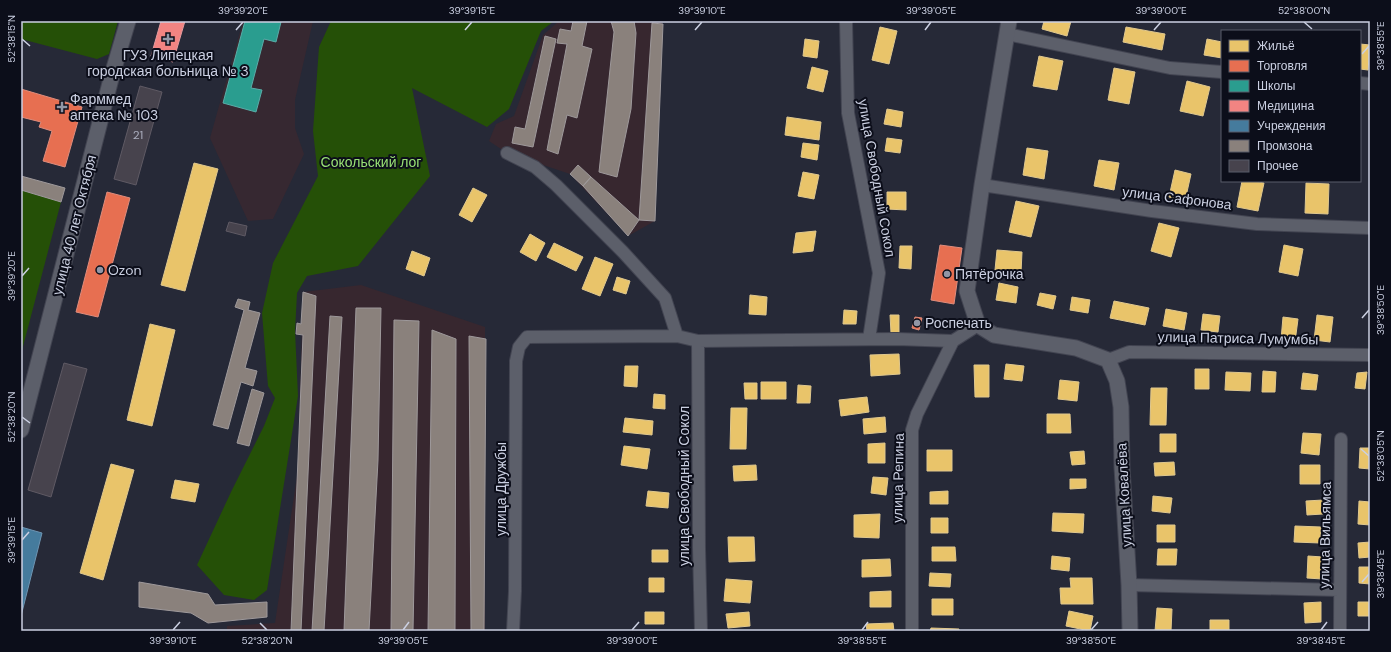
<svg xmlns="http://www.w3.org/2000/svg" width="1391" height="652" viewBox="0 0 1391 652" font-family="'DM Sans',sans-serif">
	<rect width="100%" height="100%" fill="#262937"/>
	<path fill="#37272f" d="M559 21H662L655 221 628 236 570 174 507 153 489 141 496 124 514 116 543 35Z
		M361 285 485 327V631H227V626L275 623 298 469 303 292Z"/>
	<path fill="#362831" d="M243 21H313L295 100V128L304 154 273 219 248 221 210 138Z"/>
	<path fill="#255007" d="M21 21H118L109 54 97 59 21 39Z
		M331 21H554L541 31 509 109 487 127 412 88 430 176 358 266 307 276 297 293 295 331 298 396 267 590 254 600 224 595 197 565 231 492 264 426 275 398 268 386 262 313 273 263 318 176 313 131 319 47Z
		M21 190 61 202 21 354Z"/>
	<path fill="#e9c46a" stroke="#e0c88e" d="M1044 21H1071L1067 36 1042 29Z
		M880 27 897 31 889 64 872 60Z
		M1126 27 1165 34 1162 50 1123 42Z
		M805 39 819 41 817 58 803 56Z
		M1207 39 1222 42V58L1204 55Z
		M1360 44 1370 45 1368 70 1360 69Z
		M1039 56 1063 61 1057 90 1033 86Z
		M812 67 828 71 823 92 807 88Z
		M1114 68 1135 72 1129 104 1108 100Z
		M1187 81 1210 87 1203 116 1180 111Z
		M887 109 903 112 901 127 884 124Z
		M787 117 821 122 819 140 785 135Z
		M887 138 902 140 900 153 885 151Z
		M803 143 819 145 817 160 801 157Z
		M1027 148 1048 151 1044 179 1023 175Z
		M1099 160 1119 163 1114 190 1094 186Z
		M194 163 218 169 185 291 161 285Z
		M1175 170 1191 174 1185 201 1169 197Z
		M803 172 819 175 814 199 798 196Z
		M1242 181H1253L1264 183 1258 211 1237 207Z
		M1306 183 1329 184 1328 214 1305 213Z
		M473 188 487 195 472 222 459 215Z
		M887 192H906V210L887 209Z
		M1016 201 1039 206 1031 237 1009 232Z
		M1159 223 1179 228 1171 257 1151 251Z
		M816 231 813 251 793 253 796 233Z
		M530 234 545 243 536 261 520 252Z
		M554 243 583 257 576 271 547 257Z
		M1284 245 1303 249 1298 276 1279 272Z
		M900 246H912L911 269 899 268Z
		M997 250 1022 252 1021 273 995 270Z
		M412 251 430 258 424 276 406 269Z
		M595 257 613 264 600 296 582 289Z
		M617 277 630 281 626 294 613 290Z
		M999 283 1018 287 1016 303 996 300Z
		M1040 293 1056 296 1053 309 1037 305Z
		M750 295 767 297 766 315 749 314Z
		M1072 297 1090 300 1088 313 1070 310Z
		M1114 301 1149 308 1145 325 1110 318Z
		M1166 309 1187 313 1184 330 1163 326Z
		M844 310 857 311 856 324H843Z
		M1203 314 1220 316 1218 332 1201 330Z
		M890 315H899V333H891Z
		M1317 315 1333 317 1330 342 1314 340Z
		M1283 317 1298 319 1295 342 1281 340Z
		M150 324 175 330 152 426 127 420Z
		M899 354 900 374 871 376 870 355Z
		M1006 364 1024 366 1022 381 1004 379Z
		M974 365H989V397H975Z
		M625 366H638L637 387 624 386Z
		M1195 369H1209V389H1195Z
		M1263 371 1276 372 1275 392H1262Z
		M1226 372 1251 373 1250 391 1225 390Z
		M1367 372 1365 389 1355 388 1357 373Z
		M1303 373 1318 375 1316 390 1301 389Z
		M1060 380 1079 382 1077 401 1058 399Z
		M761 382H786V399H761Z
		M744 383H757V399H745Z
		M798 385 811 386 810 403H797Z
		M1151 388H1167L1166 425H1150Z
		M654 394 665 395V409L653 408Z
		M867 397 869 412 841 416 839 400Z
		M731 408H747L746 449H730Z
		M1047 414H1070L1071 433H1047Z
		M885 417 886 432 864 434 863 419Z
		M625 418 653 421 652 435 623 432Z
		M1303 433 1321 434 1319 455 1301 453Z
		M1160 434H1176V452H1160Z
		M885 443V463H868V444Z
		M624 446 650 449 647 469 621 465Z
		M1360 448H1370V469L1359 468Z
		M927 450H952V471H927Z
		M1084 451 1085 464 1072 465 1070 452Z
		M1174 462 1175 475 1155 476 1154 463Z
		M111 464 134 470 103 580 80 573Z
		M756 465 757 480 734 481 733 466Z
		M1300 465H1320V484H1300Z
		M873 477 888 478 886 495 871 493Z
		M1070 479H1086V488L1070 489Z
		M175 480 199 484 195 502 171 498Z
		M648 491 669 493 668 508 646 506Z
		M948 491V504H930V492Z
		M1153 496 1172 498 1170 513 1152 511Z
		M1323 500V514L1307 515 1306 501Z
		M1359 501 1370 502V525L1358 524Z
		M1053 513 1084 514 1083 533 1052 531Z
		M880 514 879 538 854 537V515Z
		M931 518H948V533H931Z
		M1157 525H1175V542H1157Z
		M1295 526 1321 527 1320 543 1294 542Z
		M728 537H754L755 561 729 562Z
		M1370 542V557L1359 558 1358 543Z
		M932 547H955L956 561H932Z
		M1158 549H1177L1176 565H1157Z
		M652 550H668V562H652Z
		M1052 556 1070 558 1069 571 1051 569Z
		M1308 556 1323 557 1322 579 1307 578Z
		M890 559 891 576 862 577V560Z
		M1359 567H1370V584L1359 583Z
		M930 573 951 574 950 587 929 586Z
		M649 578H664V592H649Z
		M1070 578H1092L1093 604H1061L1060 588H1071Z
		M726 579 752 581 750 603 724 601Z
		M891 591V607H870V592Z
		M932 599H953V615H932Z
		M1321 602V622L1305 623 1304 603Z
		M1358 602H1370V616H1358Z
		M1157 608 1172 609 1171 631H1155Z
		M1069 611 1093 616 1090 631 1066 626Z
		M645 612H664V624H645Z
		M749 612 750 626 728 628 726 614Z
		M1210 620H1229V631H1210Z
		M893 623 894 631H867L866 624Z
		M931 628 959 629V631H930Z"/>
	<path fill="#e76f51" stroke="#df8c7c" d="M21 89 82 107 65 167 43 161 52 131 39 127 41 122 21 117Z
		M107 192 130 198 98 317 76 312Z
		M940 245 962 248 954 304 931 300Z
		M915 317 922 318 919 330 912 328Z"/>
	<path fill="#2a9d8f" stroke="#5aaca8" d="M245 21 281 22 276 42 264 39 251 88 262 90 256 112 223 103Z"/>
	<path fill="#f28482" stroke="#e69b9f" d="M161 21H185L173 62 151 56Z"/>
	<path fill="#457b9d" stroke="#6d94b2" d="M21 527 42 533 21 616Z"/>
	<path fill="#8a817c" stroke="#9e999b" d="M573 21H587L582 46 592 49 577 118 567 115 558 154 547 150 567 44 557 43 560 29 571 31Z
		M611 21H634L636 33 631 109 617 177 599 172 614 32Z
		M652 23 663 24 655 221 639 220Z
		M545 36 556 39 533 147 512 143 515 127 525 129Z
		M578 165 591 177 583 186 570 174Z
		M21 176 65 188 61 202 21 190Z
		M591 177 639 220 628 236 583 186Z
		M303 292 316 296 301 631H291L303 335 296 334 297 323 301 324Z
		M238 299 250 302 248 310 260 313 245 368 257 371 253 386 241 382 228 429 213 425 244 310 235 307Z
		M356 308H381L378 460 369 631H344Z
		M330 316 342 317 324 631H312Z
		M394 320 419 321 413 631H391Z
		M432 330 456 339 455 631H428Z
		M469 336 486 339 484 631H471Z
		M252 389 264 393 249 446 237 443Z
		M139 582 208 594 215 605 267 602V617L208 623 191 613 139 607Z"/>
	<path fill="#47434d" stroke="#5f5a64" d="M140 86 162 92 136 185 114 179Z
		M229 222 247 226 245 236 226 231Z
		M64 363 87 369 51 497 28 490Z"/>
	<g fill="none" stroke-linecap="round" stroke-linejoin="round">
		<g stroke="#424451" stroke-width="14">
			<path id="minor" d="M846 21 848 113 879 273 869 339
				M1007 34 1170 68 1222 72
				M1360 83 1370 84
				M507 153 535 167 556 185 623 252 665 298 677 336
				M982 185 1152 211 1257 224 1370 228
				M698 341 699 548 701 631
				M1108 360 1129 352 1370 355
				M1129 585 1339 590
				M513 631 515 591 516 361 519 347 527 337 677 336 698 341 897 339 953 341
				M912 631V430L917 414 953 341 978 325
				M1340 631 1341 439"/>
		</g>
		<g stroke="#424451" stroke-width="17">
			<path id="tertiary" d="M1009 21 982 185 967 291 978 325 994 335 1076 348 1108 360 1117 381 1121 407 1122 467 1129 585 1130 631
				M21 430 112 75 128 21"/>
		</g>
		<use href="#minor" stroke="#5c5f6a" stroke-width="12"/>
		<use href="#tertiary" stroke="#5c5f6a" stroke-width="15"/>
	</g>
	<path fill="none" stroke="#cbd0e2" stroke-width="1.5" d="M1304 22 1312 29M236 30 243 22M465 30 472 22M695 30 702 22M925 30 931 22M1154 30 1161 22M22 39 30 46M1362 54 1369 46M22 276 29 268M1362 318 1369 310M22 417 30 423M1361 449 1369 456M22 540 29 532M1362 582 1369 574M260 623 267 630M173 630 180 622M403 630 409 622M632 630 639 622M862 630 868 622M1091 630 1098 622M1321 630 1327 622"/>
	<g fill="#9196a6" stroke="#0c0e1a" stroke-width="1.5">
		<path d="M166 33h4v4h4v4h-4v4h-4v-4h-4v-4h4z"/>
		<path d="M60 101h4v4h4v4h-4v4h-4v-4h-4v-4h4z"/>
		<circle cx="100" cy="270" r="4"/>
		<circle cx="947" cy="274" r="4"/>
		<circle cx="917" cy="323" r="4"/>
	</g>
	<g text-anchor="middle" stroke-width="4" stroke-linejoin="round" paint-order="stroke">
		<g font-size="12" fill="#aaadbd">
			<text x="138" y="139">21</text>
		</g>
		<g font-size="14" fill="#cbd0e2" stroke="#0c0e1a" text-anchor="start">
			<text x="168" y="60" text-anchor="middle">ГУЗ Липецкая<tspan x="168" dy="16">городская больница № 3</tspan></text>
			<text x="70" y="104">Фарммед<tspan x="70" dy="16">аптека № 103</tspan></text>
			<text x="108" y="275">Ozon</text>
			<text x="955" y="279">Пятёрочка</text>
			<text x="925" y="328">Роспечать</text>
		</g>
		<g font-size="14" fill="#99e175" stroke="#0c0e1a">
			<text x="371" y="167">Сокольский лог</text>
		</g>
		<g font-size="14" fill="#cbd0e2" stroke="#0c0e1a">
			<text transform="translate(877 178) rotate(80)" y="5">улица Свободный Сокол</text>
			<text transform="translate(1177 198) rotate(7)" y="5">улица Сафонова</text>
			<text transform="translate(74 225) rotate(-76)" y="5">улица 40 лет Октября</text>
			<text transform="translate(1238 338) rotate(1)" y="5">улица Патриса Лумумбы</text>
			<text transform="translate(898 478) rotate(-89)" y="5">улица Репина</text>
			<text transform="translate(684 486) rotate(-90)" y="5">улица Свободный Сокол</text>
			<text transform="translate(501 489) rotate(-90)" y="5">улица Дружбы</text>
			<text transform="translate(1124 495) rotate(-93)" y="5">улица Ковалёва</text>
			<text transform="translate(1325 535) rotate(-89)" y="5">улица Вильямса</text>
		</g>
	</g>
	<rect width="1391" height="652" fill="none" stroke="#0c0e1a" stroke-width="44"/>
	<rect x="1221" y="30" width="140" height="152" fill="#0c0e1a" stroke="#585c6a"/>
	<rect x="1229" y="40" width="20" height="12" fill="#e9c46a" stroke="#585c6a"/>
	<text x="1257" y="50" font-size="12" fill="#cbd0e2">Жильё</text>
	<rect x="1229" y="60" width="20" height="12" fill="#e76f51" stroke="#585c6a"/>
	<text x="1257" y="70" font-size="12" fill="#cbd0e2">Торговля</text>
	<rect x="1229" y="80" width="20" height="12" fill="#2a9d8f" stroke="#585c6a"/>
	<text x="1257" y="90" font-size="12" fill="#cbd0e2">Школы</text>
	<rect x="1229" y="100" width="20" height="12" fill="#f28482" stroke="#585c6a"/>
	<text x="1257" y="110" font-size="12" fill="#cbd0e2">Медицина</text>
	<rect x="1229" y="120" width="20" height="12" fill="#457b9d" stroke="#585c6a"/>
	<text x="1257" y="130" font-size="12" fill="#cbd0e2">Учреждения</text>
	<rect x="1229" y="140" width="20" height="12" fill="#8a817c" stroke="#585c6a"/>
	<text x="1257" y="150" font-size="12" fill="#cbd0e2">Промзона</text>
	<rect x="1229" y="160" width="20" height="12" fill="#47434d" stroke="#585c6a"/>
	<text x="1257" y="170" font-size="12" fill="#cbd0e2">Прочее</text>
	<rect x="22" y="22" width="1347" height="608" fill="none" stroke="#cbd0e2" stroke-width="1.5"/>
	<g font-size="10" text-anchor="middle" fill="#cbd0e2">
		<text x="243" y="14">39°39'20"E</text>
		<text x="472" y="14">39°39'15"E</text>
		<text x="702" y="14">39°39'10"E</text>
		<text x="931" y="14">39°39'05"E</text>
		<text x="1161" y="14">39°39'00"E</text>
		<text x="1304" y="14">52°38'00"N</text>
		<text transform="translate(11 39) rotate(-90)" y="4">52°38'15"N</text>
		<text transform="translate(1380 46) rotate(-90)" y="4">39°38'55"E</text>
		<text transform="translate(11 276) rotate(-90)" y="4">39°39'20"E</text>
		<text transform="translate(1380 310) rotate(-90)" y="4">39°38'50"E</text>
		<text transform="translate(11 417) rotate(-90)" y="4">52°38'20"N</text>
		<text transform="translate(1380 456) rotate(-90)" y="4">52°38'05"N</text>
		<text transform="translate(11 540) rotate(-90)" y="4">39°39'15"E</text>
		<text transform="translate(1380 574) rotate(-90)" y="4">39°38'45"E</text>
		<text x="173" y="644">39°39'10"E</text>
		<text x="267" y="644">52°38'20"N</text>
		<text x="403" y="644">39°39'05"E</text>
		<text x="632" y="644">39°39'00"E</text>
		<text x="862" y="644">39°38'55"E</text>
		<text x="1091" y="644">39°38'50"E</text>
		<text x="1321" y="644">39°38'45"E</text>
	</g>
</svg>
